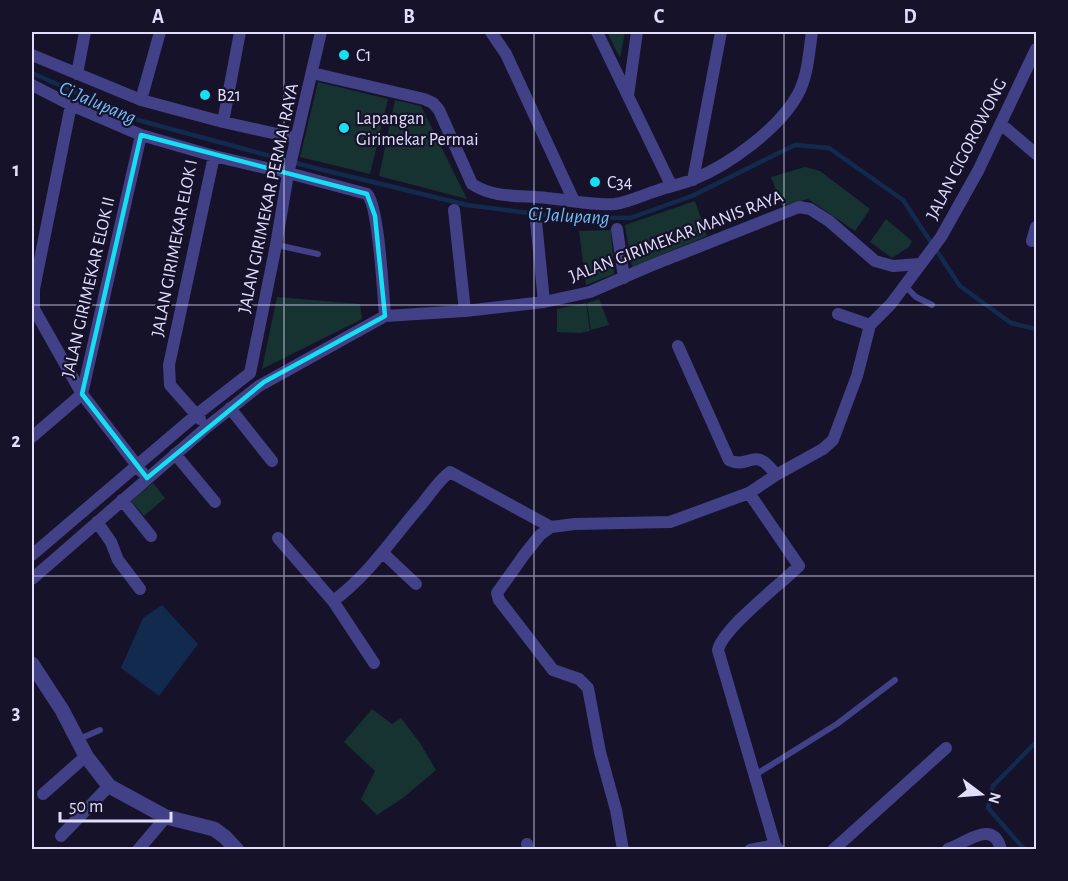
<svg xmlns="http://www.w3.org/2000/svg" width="1068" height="881" viewBox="0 0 1068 881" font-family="'Alegreya Sans',sans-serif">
	<rect width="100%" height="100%" fill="#16122a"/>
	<path fill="#163332" d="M607 32H625L620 58Z
		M318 82 388 99 370 174 300 157Z
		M395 100 421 106 467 199 379 176Z
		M805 167 820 171 870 209 855 231 808 199 782 206 771 177Z
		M695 201 707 236 632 267 625 225Z
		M886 219 912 241 909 247 892 258 870 242Z
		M611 230 614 274 586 285 579 231Z
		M277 297 360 304 362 319 262 369Z
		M599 299 609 325 591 330 587 303Z
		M586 303 590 331 580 333 557 332V309Z
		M153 483 165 498 144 516 131 501Z
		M372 709 392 724 401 718 420 743 436 770 403 798 377 815 361 799 375 771 344 742Z"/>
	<path fill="#122a4e" d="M162 605 198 644 159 696 121 668 143 618Z"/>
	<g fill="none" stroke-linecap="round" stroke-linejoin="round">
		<path stroke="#122a4e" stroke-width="4.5" d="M32 73 138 120 307 166 467 205 560 217 630 218 692 196 795 145 829 148 903 200 960 286 1011 323 1036 329
			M1025 850 988 808 993 786 1036 742"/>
		<path stroke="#424086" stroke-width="6" d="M277 245 318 254
			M904 285 916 297 932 305
			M79 739 100 730
			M755 775 837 724 895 680"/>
		<path stroke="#424086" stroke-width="12" d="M491 32 506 54 574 201
			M597 32 671 185
			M32 55 141 100 223 122 295 138
			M312 73 424 99 433 103 439 110 472 184C495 199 521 195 547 198 569 200 593 206 615 204 629 202 645 194 659 190 670 186 683 184 694 179 729 165 780 128 798 94 808 76 809 51 812 32
			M77 74 85 32
			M32 85 71 105 141 135 214 156 169 365 170 385 200 419
			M628 96 637 32
			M141 100 160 32
			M71 105 34 289V309L82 394 142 472
			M223 122 240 32
			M1001 124 1036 154
			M214 156 296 175 367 194C379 206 383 294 385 316
			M693 180 721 32
			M454 210 465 311
			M536 221 544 302
			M617 229 624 278
			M1032 241 1036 227
			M838 314 870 325
			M678 346 729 460C750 470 754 444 776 475
			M82 394 141 135
			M230 408 272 461
			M32 437 82 394
			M175 454 215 502
			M122 500 151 536
			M97 522 111 542 118 560 140 589
			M278 538 333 601 374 663
			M383 553 416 584
			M32 555 196 415 250 373 276 245 288 174 321 32
			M32 579 207 427 259 386 385 316 465 311 544 302 590 292 650 266 799 207 810 209 829 221 875 261 893 266 919 264
			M333 601C369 575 393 537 422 504 430 494 439 480 450 472L551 527
			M43 794 86 756
			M61 836 109 786
			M527 844 528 850
			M948 849C966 843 994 818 1001 850
			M138 850 166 817
			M623 850 616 810 600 752 588 688 579 679 553 670 499 600 497 593 524 555 540 535 551 527 575 524 670 522 749 493
			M750 850 775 845
			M779 850 775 845 718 650C723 628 781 584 799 566L749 493 776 475 823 449 833 440 857 376 870 325 891 304 941 237 978 171 1036 49
			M833 850 946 748"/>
		<path stroke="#424086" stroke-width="15" d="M32 664 62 710 86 756 109 786 166 817 214 829 225 837 237 850"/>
	</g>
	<path fill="none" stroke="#15dff1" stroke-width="4.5" stroke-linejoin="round" d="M141 135 367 194 375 216 385 316 264 382 147 478 82 394Z"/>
	<path fill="none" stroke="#e0ddfd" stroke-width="1.5" stroke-opacity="0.55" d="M284 32V850M534 32V850M784 32V850M32 305H1036M32 576H1036"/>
	<g fill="#15dff1" stroke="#16122a" stroke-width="2">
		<circle cx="344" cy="55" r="6"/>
		<circle cx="205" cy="95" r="6"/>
		<circle cx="344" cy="128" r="6"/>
		<circle cx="595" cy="182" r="6"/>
	</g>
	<g text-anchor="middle" stroke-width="4.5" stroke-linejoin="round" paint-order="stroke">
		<g font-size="18" fill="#e0ddfd" stroke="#16122a" text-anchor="start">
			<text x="356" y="61">C1</text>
			<text x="217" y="101">B21</text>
			<text x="356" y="124">Lapangan<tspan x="356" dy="21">Girimekar Permai</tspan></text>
			<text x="607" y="188">C34</text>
		</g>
		<g font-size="18" fill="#e0ddfd" stroke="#16122a">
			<text transform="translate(966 149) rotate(-63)" y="6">JALAN CIGOROWONG</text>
			<text transform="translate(268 198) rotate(-78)" y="6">JALAN GIRIMEKAR PERMAI RAYA</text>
			<text transform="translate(676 236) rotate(-21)" y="6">JALAN GIRIMEKAR MANIS RAYA</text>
			<text transform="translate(174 248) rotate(-79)" y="6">JALAN GIRIMEKAR ELOK I</text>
			<text transform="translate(88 287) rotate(-77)" y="6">JALAN GIRIMEKAR ELOK II</text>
		</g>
		<g font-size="20" font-style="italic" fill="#71bbf7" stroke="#16122a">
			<text transform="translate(98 102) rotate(23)" y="7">Ci Jalupang</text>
			<text transform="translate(569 215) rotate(3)" y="7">Ci Jalupang</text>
		</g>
	</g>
	<rect width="1068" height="881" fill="none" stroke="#16122a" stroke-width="66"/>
	<g transform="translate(981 794) rotate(106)" stroke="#16122a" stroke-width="4.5" paint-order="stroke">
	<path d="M0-4.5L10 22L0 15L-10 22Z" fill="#e0ddfd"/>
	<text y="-9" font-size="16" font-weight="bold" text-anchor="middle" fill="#e0ddfd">N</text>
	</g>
	<path d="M60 812v9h111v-9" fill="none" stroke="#e0ddfd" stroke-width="3"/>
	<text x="69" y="812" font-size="18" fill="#e0ddfd" stroke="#16122a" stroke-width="4.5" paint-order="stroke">50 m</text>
	<rect x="33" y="33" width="1002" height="815" fill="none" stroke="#e0ddfd" stroke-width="2"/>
	<g font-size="20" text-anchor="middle" font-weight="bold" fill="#e0ddfd">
		<text x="158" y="23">A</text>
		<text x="409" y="23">B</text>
		<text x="659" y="23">C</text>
		<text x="910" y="23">D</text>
		<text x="16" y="176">1</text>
		<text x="16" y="447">2</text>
		<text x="16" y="719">3</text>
	</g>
</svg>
